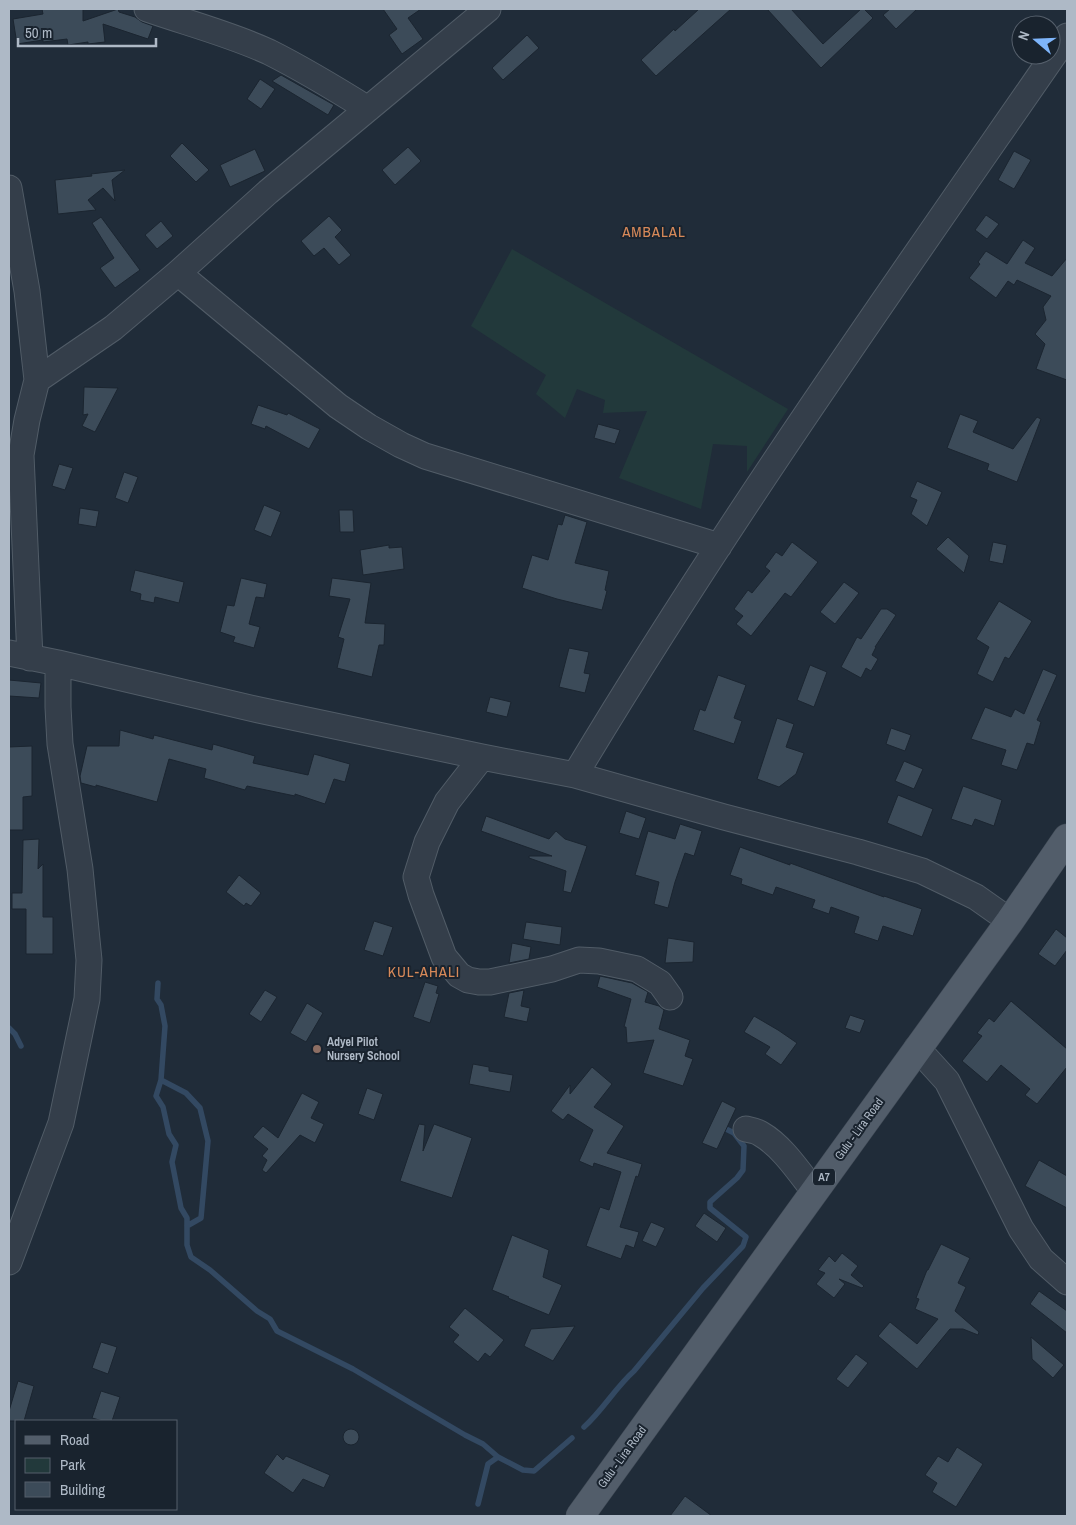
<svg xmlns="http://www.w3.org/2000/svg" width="1076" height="1525" viewBox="0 0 1076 1525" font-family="'Archivo Narrow',sans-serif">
	<rect width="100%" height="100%" fill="#202c39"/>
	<path fill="#22393b" d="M512 249 788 409 747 472V446L713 444 701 509 619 478 647 411 603 413 605 400 577 389 565 418 536 394 546 375 471 326Z"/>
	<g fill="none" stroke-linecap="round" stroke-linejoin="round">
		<path stroke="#334962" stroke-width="5.5" d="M158 983 157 999 161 1005 165 1026 161 1080 156 1096 163 1107 169 1134 176 1145 172 1162 181 1208 187 1218V1245L191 1257 210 1270 257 1311 270 1319 277 1331 353 1369 465 1435 483 1444 498 1457
			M9 1028 15 1034 21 1046
			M161 1080 186 1093 200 1108 208 1141 201 1218 187 1226
			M584 1427C603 1410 615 1388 634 1371L703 1288 743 1246 746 1237 710 1208V1202L737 1178 743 1170 744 1146 734 1133 720 1126
			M478 1504 488 1464 498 1457 523 1470 534 1471 572 1438"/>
	</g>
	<path fill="#3c4b59" stroke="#1b2530" d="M42 9H83V21L118 9 119 12 135 17 142 22 153 26 148 39 103 24 105 42 88 44V42L68 45 67 39 43 42V40L17 44 13 19 43 14Z
		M383 9H421L408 18 423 39 402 54 389 35 397 29Z
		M699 9H731L656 76 641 60 674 29 675 31Z
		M767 9H791L823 44 861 9H864L873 18 821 68Z
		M890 9H917L896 29 883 15Z
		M527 35 539 48 503 80 492 68Z
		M281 75 334 105 328 115 272 81Z
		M260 79 275 89 261 109 247 99Z
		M182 143 209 170 196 182 170 156Z
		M408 147 421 161 395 185 382 170Z
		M255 149 265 171 230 187 220 165Z
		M1014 151 1031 160 1014 189 998 180Z
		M125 170 112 180 115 201 103 188 88 200 96 210 58 214 55 180 92 176 91 174Z
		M986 215 999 224 987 239 975 230Z
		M329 216 342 230 335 237 351 255 339 265 324 248 314 256 301 241Z
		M101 217 140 270 115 288 100 268 114 258 92 223Z
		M161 221 173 236 157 249 145 235Z
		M1023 240 1035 248 1025 263 1052 276 1067 258V380L1036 369 1045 344 1035 334 1046 320 1043 307 1051 296 1017 280 1014 285 1008 281 996 298 969 278 980 264 978 262 986 251 1007 264Z
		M84 387 118 388 95 432 82 426 88 414 83 415Z
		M258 405 287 415 288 413 320 429 309 449 266 426 265 429 251 424Z
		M960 414 978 421 973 432 1013 449 1037 417 1041 419 1017 482 987 470 989 464 947 448Z
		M598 424 620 430 615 444 594 438Z
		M59 464 73 468 65 490 52 486Z
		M124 472 138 477 128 503 115 498Z
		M917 481 942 492 927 526 911 514 917 500 910 497Z
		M264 505 281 512 271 537 254 530Z
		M80 508 99 511 96 527 78 524Z
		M339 510H353L354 532H340Z
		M565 515 587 522 575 563 609 571 605 590 607 591 602 610 557 599 522 588 532 555 548 560 558 524 562 525Z
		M948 537 969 556 964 573 936 549Z
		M792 542 818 562 791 597 785 593 751 636 736 624 743 616 734 609 748 590 752 593 770 571 765 567 776 552 782 556Z
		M993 542 1007 545 1003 564 989 561Z
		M389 545V548L402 547 404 569 363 575 360 550Z
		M135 570 184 582 179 603 155 597 154 603 140 600 141 594 130 591Z
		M241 578 267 584 264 598 256 597 249 624 260 627 254 648 233 642 235 637 220 632 227 605 234 606Z
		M332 578 371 583 365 623 385 624 384 645H379L372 677 337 668 344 639 338 637 350 599 329 596Z
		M844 582 859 593 835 624 820 612Z
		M999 601 1032 621 1009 659 1005 657 993 682 977 674 989 647 976 639Z
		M881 609H887L896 615 875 647H876L872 655 878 659 871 671 866 668 861 678 841 667 857 637 861 639Z
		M569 648 589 652 584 673 590 674 585 693 559 687Z
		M810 665 827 672 814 707 797 700Z
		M1043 669 1057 675 1037 720 1041 722 1034 745 1027 743 1017 770 1001 765 1006 750 971 739 985 707 1011 717 1015 709 1024 714Z
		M718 675 746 685 734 718 742 721 734 744 693 730 700 709 705 711Z
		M9 680 41 683 39 698 9 696Z
		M490 697 511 702 507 717 486 712Z
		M777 718 794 724 786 747 804 753 796 774 779 787 757 779Z
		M891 728 911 735 905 751 886 744Z
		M120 730 153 739 154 735 212 750 213 744 255 756 253 763 308 775 314 754 350 764 345 782 334 779 325 804 295 794V796L247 786 245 790 204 778 206 769 169 759 157 802 96 785V787L81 783 80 776 87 746H119Z
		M32 746V796L23 797V830H9V747Z
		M904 761 923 769 914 789 895 781Z
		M963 786 1002 800 994 826 975 819 972 826 951 819Z
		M898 795 933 809 922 837 887 823Z
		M626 811 646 818 639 839 619 833Z
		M486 816 549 839 556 831 565 839 587 846 571 893 563 891 566 871 529 858V856H552L481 831Z
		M680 824 702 831 694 856 685 853 675 882 668 908 654 904 659 882 635 875 648 831 675 839Z
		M39 839 38 869 43 864V917H53V954H26V909H12V893H22L23 840Z
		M740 847 790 865V863L884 897V896L922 909 913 936 883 926 878 941 854 933 859 917 831 907 829 914 812 908 815 900 776 887 773 895 741 884 742 879 730 875Z
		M239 875 261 893 251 906 246 903 244 906 226 892Z
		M374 921 393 927 383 956 364 950Z
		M526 922 562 927 560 945 523 939Z
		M1056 929 1067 938V950L1055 966 1038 954Z
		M668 938 694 942 693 962 665 963Z
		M512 943 531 947 529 959 509 963Z
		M600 976 632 983 648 992 645 1002 659 1006 664 1010 659 1029 690 1040 685 1056 693 1059 683 1086 643 1073 654 1040 627 1043 626 1027H624L631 999 597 987Z
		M425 982 438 986 436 993 439 994 430 1023 413 1017Z
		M265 990 277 997 261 1022 249 1014Z
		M524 990 521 1006 530 1008 527 1022 504 1017 509 993Z
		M1011 1001 1067 1049V1067L1037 1104 1025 1095 1030 1089 1001 1065 987 1082 962 1061 982 1036 977 1033 989 1018 994 1022Z
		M307 1003 323 1013 306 1042 290 1033Z
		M850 1015 865 1020 860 1033 845 1028Z
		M754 1016 778 1030 797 1043 781 1065 765 1054 770 1047 744 1032Z
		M473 1064 489 1067V1071L513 1075 510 1092 469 1084Z
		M592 1067 612 1084 594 1107 624 1126 607 1153 642 1164 638 1177 636 1176 620 1227 639 1232 634 1248 626 1245 621 1259 586 1246 600 1207 609 1210 621 1172 594 1163 593 1167 579 1161 593 1130 568 1114 563 1120 551 1111 570 1085V1094Z
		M367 1088 383 1094 374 1120 358 1114Z
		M302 1093 319 1102 311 1118 324 1124 315 1143 300 1135 266 1173 262 1170 267 1160 262 1156 268 1149 253 1137 263 1126 278 1138Z
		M722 1101 736 1108 717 1149 702 1143Z
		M419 1124 425 1125 423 1151 434 1124 472 1138 452 1198 400 1181Z
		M1039 1160 1067 1176V1208L1025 1186Z
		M704 1213 726 1228 717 1242 695 1226Z
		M651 1222 665 1228 656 1247 642 1241Z
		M512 1235 549 1250 543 1277 562 1285 549 1315 508 1298 509 1297 492 1290Z
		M941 1244 970 1258 958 1283 966 1287 955 1311 979 1332 978 1335 963 1329H950L917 1369 878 1336 890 1322 917 1344 938 1319 915 1309 919 1299 916 1298 927 1270H928Z
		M842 1253 858 1266 851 1275 864 1286 862 1288 839 1279 845 1284 834 1298 816 1284 825 1273 818 1270 829 1256 835 1262Z
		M1039 1291 1067 1311V1333L1030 1304Z
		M465 1308 504 1340 490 1357 485 1353 478 1362 453 1342 459 1335 449 1327Z
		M575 1326 553 1361 524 1346 531 1329Z
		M1031 1337 1064 1365 1053 1378 1032 1359Z
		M101 1342 117 1347 108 1374 92 1368Z
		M856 1354 868 1363 848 1388 836 1379Z
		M18 1381 34 1386 24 1421H9V1411Z
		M101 1391 120 1397 112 1421H103L92 1418Z
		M343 1437a8 8 0 1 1 16 0a8 8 0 1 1-16 0Z
		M957 1447 983 1464 956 1507 932 1492 937 1483 925 1475 938 1456 948 1462Z
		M277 1454 283 1460 286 1456 330 1475 324 1488 303 1479 293 1493 264 1473Z
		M685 1496 712 1516H670Z"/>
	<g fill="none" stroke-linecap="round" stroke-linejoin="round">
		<g stroke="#515c67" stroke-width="27">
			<path id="minor" d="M147 9C187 23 230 34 269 52 303 69 336 89 368 109
				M9 188 27 291 37 380
				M178 273 338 406 369 427 401 445 425 456 719 546
				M9 653 58 663 259 710 482 757 575 775 724 817 858 852 922 871 976 897 1010 921
				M30 658 21 455 27 420 37 380 113 328 178 273 268 192 488 9
				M482 757 447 802 427 842 416 877 421 895 444 957 459 975 468 980 479 982H490L552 969 579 960 599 961 637 969 660 983 670 997
				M575 775C727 521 899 279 1067 36
				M917 1048 947 1081 1021 1229 1041 1259 1067 1282
				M746 1129C751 1130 757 1131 761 1134 782 1146 799 1172 814 1191
				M9 1262 61 1123 87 999 89 960 80 869 60 744 58 707V663"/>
		</g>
		<g stroke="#3d4753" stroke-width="29">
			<path id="major" d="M580 1516 1010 921 1067 838"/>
		</g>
		<use href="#minor" stroke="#343e4a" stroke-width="25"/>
		<use href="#major" stroke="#525d6a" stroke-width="28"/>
	</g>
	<circle fill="#8d6e63" stroke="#19232e" stroke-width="2" cx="317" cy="1049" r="5"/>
	<g text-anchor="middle" stroke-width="4" stroke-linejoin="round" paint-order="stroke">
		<rect fill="#19232e" stroke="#818c98" stroke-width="1" x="813" y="1168.5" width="22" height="17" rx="4"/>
		<g font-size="11" font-weight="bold" fill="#aeb9c6">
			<text x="824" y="1181">A7</text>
		</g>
		<g font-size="12" font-weight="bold" fill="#aeb9c6" stroke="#19232e" text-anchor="start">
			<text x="327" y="1046">Adyel Pilot<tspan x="327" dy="14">Nursery School</tspan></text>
		</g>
		<g font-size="12" fill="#aeb9c6" stroke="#19232e">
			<text transform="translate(859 1129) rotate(-54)" y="4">Gulu - Lira Road</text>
			<text transform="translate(622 1457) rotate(-54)" y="4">Gulu - Lira Road</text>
		</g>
		<g font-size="15" letter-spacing="1" fill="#d78959" stroke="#19232e">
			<text x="654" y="237">AMBALAL</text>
			<text x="424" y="977">KUL-AHALI</text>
		</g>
	</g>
	<rect width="1076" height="1525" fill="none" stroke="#aeb9c6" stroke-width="20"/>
	<rect x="15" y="1420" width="162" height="90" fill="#19232e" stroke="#555f6b"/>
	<rect x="25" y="1436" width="25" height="8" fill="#525d6a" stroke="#555f6b"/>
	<text x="60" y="1445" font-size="15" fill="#aeb9c6">Road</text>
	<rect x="25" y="1458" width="25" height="15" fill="#22393b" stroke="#555f6b"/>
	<text x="60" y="1470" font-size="15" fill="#aeb9c6">Park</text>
	<rect x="25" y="1482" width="25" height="15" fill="#3c4b59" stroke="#555f6b"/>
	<text x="60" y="1495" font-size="15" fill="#aeb9c6">Building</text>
	<g transform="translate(1036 40) rotate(289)"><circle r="24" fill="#19232e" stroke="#555f6b"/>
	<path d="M0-4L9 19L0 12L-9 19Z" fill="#7eb5fb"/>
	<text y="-8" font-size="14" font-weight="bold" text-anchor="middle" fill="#aeb9c6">N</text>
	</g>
	<path d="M18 38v8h138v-8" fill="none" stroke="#aeb9c6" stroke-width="2.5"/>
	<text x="25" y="38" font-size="15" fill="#aeb9c6" stroke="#19232e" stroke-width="4" paint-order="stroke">50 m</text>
</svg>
